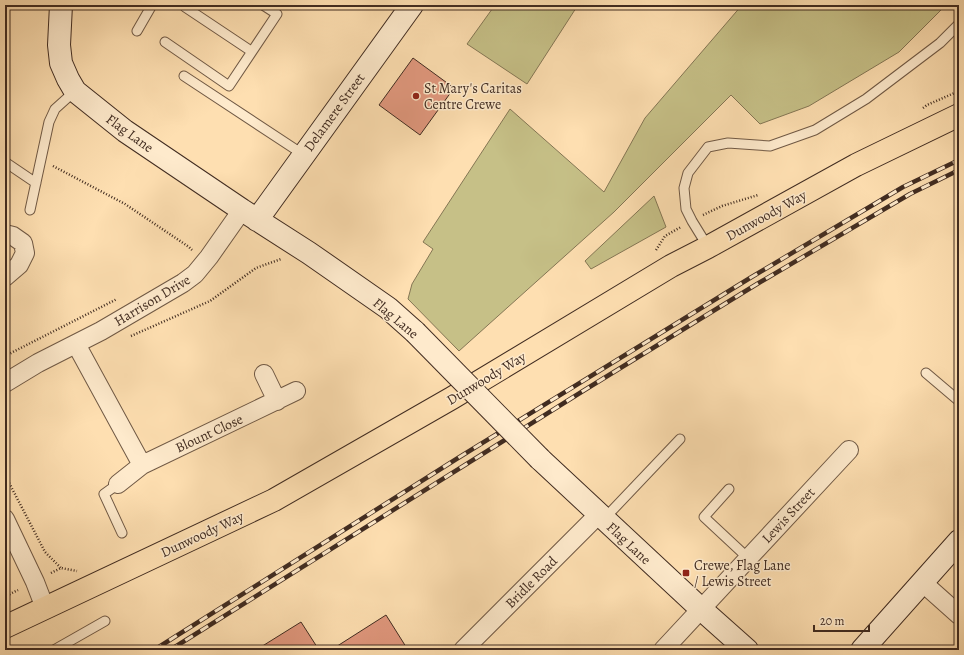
<svg xmlns="http://www.w3.org/2000/svg" width="964" height="655" viewBox="0 0 964 655" font-family="Alegreya,serif">
	<rect width="100%" height="100%" fill="#fedfb1"/>
	<filter id="stains"><feTurbulence type="fractalNoise" baseFrequency=".005" numOctaves="4"/><feColorMatrix values="0 0 0 0 .2 0 0 0 0 .09 0 0 0 0 .02 0 0 0 .5 -.17"/></filter>
	<radialGradient id="worn" r=".72"><stop offset=".6" stop-color="#630" stop-opacity="0"/><stop offset="1" stop-color="#630" stop-opacity=".3"/></radialGradient>
	<path fill="#c6c087" stroke="#847654" d="M495 5H578L527 84 467 44Z
		M742 5H946L899 52 809 106 760 124 731 95 614 212 459 351 408 299 412 284 433 249 423 242 510 109 604 192 645 118Z
		M654 196 666 227 591 269 585 261Z"/>
	<path fill="#e1987e" stroke="#412c21" d="M413 58 454 88 420 135 379 105Z
		M386 615 408 650H331Z
		M301 622 319 650H256Z"/>
	<g fill="none" stroke-linecap="round" stroke-linejoin="round">
		<g stroke="#705945" stroke-width="11">
			<path id="lane" d="M185 7 251 51
				M137 31 152 5
				M165 42 229 86 277 14 263 5
				M184 76 304 155
				M5 162 36 183
				M30 210 49 122 55 109 75 91
				M708 247 692 221 686 209 684 188 688 173 708 147 728 143 770 146 815 130 866 99 940 43 959 24
				M926 373 959 401
				M118 484 104 494 122 533
				M729 489 704 517 748 558
				M604 519 680 439
				M54 650 105 621"/>
		</g>
		<g stroke="#705945" stroke-width="20">
			<path id="street" d="M5 234 13 236 23 243 25 253 19 265 5 277
				M76 344 142 465 296 391
				M264 374 277 401
				M5 383 38 363 101 331 183 283 195 274 209 257 242 210
				M118 484 142 465
				M5 519 35 582 45 608
				M922 582 959 615
				M463 650 599 514
				M663 650 849 450"/>
		</g>
		<g stroke="#412c21" stroke-width="24">
			<path id="secondary" d="M61 5 59 45 61 63 68 79 75 91 125 131 242 210 309 253 388 308 415 332
				M257 220 412 5
				M540 459 701 609 747 650
				M862 650 959 541"/>
		</g>
		<g stroke="#412c21" stroke-width="24">
			<path id="primary" d="M5 627 274 500 452 398 671 266 708 247 856 165 959 115"/>
		</g>
		<path stroke="#412c21" stroke-width="2.5" stroke-dasharray="1 2" stroke-linecap="butt" d="M923 108 927 105 959 91
			M53 166 125 204 189 247 192 250
			M703 215 722 206 758 195
			M656 250 665 236 681 227
			M131 336 210 301 256 268 281 259
			M5 356 117 299
			M5 475 45 552 61 568
			M51 573 61 568 77 571
			M5 598 6 596 18 590"/>
		<use href="#lane" stroke="#feeacc" stroke-width="9"/>
		<use href="#street" stroke="#feeacc" stroke-width="18"/>
		<use href="#secondary" stroke="#feeacc" stroke-width="22"/>
		<use href="#primary" stroke="#fedfb1" stroke-width="22"/>
		<g stroke="#412c21" stroke-width="4.5">
			<path id="rail" d="M154 650 458 458 750 278 903 187 959 160
				M170 650 583 391 757 284 910 194 959 170"/>
		</g>
		<use href="#rail" stroke="#feeacc" stroke-width="3" stroke-dasharray="9" stroke-linecap="butt"/>
		<g stroke="#412c21" stroke-width="24" stroke-linecap="butt">
			<path id="secondary-bridge" d="M415 332 540 459"/>
		</g>
		<use href="#secondary-bridge" stroke="#feeacc" stroke-width="22"/>
	</g>
	<g fill="#8f2418" stroke="#feeacc" stroke-width="1.5">
		<circle cx="416" cy="96" r="4"/>
		<rect x="682" y="569" width="8" height="8" rx="2"/>
	</g>
	<g text-anchor="middle" stroke-width="3" stroke-linejoin="round" paint-order="stroke">
		<g font-size="14" fill="#412c21" stroke="#feeacc" text-anchor="start">
			<text x="424" y="93">St Mary's Caritas<tspan x="424" dy="16">Centre Crewe</tspan></text>
			<text x="694" y="570">Crewe, Flag Lane<tspan x="694" dy="16">/ Lewis Street</tspan></text>
		</g>
		<g font-size="14" fill="#412c21" stroke="#feeacc">
			<text transform="translate(334 112) rotate(-54)" y="5">Delamere Street</text>
			<text transform="translate(130 133) rotate(36)" y="5">Flag Lane</text>
			<text transform="translate(766 215) rotate(-29)" y="5">Dunwoody Way</text>
			<text transform="translate(152 300) rotate(-31)" y="5">Harrison Drive</text>
			<text transform="translate(396 318) rotate(40)" y="5">Flag Lane</text>
			<text transform="translate(486 378) rotate(-31)" y="5">Dunwoody Way</text>
			<text transform="translate(209 433) rotate(-25)" y="5">Blount Close</text>
			<text transform="translate(788 515) rotate(-47)" y="5">Lewis Street</text>
			<text transform="translate(202 534) rotate(-25)" y="5">Dunwoody Way</text>
			<text transform="translate(629 543) rotate(43)" y="5">Flag Lane</text>
			<text transform="translate(531 582) rotate(-45)" y="5">Bridle Road</text>
		</g>
	</g>
	<rect width="964" height="655" fill="none" stroke="#fedfb1" stroke-width="20"/>
	<rect x="6" y="6" width="952" height="643" fill="none" stroke="#412c21" stroke-width="2"/>
	<rect x="10" y="10" width="944" height="635" fill="none" stroke="#412c21"/>
	<path d="M814 625v6h55v-6" fill="none" stroke="#412c21" stroke-width="2"/>
	<text x="820" y="625" font-size="12" fill="#412c21" stroke="#feeacc" stroke-width="3" paint-order="stroke">20 m</text>
	<rect width="100%" height="100%" filter="url(#stains)"/>
	<rect width="100%" height="100%" fill="url(#worn)"/>
</svg>
